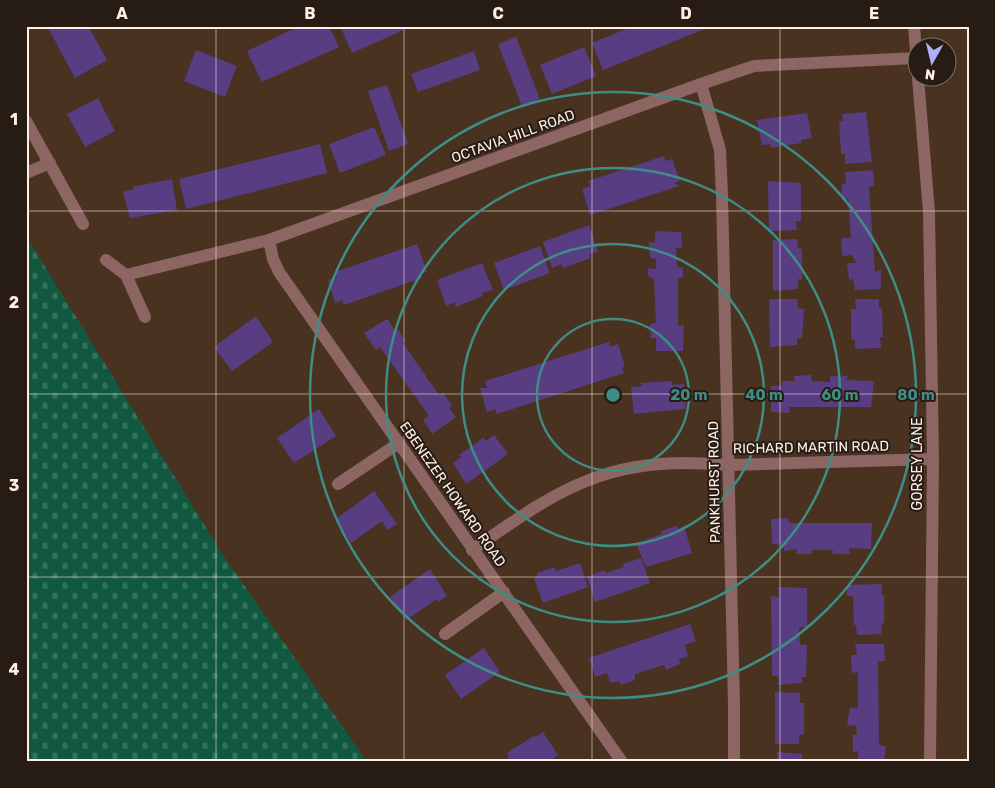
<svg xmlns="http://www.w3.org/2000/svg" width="995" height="788" viewBox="0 0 995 788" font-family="Rubik,sans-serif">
	<defs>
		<pattern id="cemetery-stones" width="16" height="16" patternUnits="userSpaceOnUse" patternTransform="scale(1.25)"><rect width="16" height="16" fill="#105940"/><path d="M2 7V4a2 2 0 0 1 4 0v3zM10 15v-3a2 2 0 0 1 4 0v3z" fill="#34715b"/></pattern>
	</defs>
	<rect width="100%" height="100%" fill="#493220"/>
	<path fill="url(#cemetery-stones)" d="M26 236 221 552 367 762H26Z"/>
	<path fill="#583d83" d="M47 26H88L107 60 75 78Z
		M300 26H329L339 47 262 82 247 51Z
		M340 26H413L352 53Z
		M633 26H712L603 70 592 43Z
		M516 37 540 99 522 106 498 44Z
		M584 47 596 76 552 94 540 65Z
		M196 50 237 66 225 97 184 81Z
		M474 51 480 70 418 92 411 74Z
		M387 85 408 144 389 151 368 91Z
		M98 98 115 131 85 147 67 114Z
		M866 112 872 162 845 164V154H841L839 122 843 121 842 114Z
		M807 113 812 138 801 140V143L771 148V144L762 145 757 120Z
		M374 127 386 155 340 173 329 144Z
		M320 144 327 173 186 209 179 179Z
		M664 156 665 161 672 159 680 181 674 183 679 186 590 215 582 189 591 186 588 181Z
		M873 170 874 186 869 187 875 272 881 270V289L855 290 853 279 849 280 847 263H856L852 255 842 256 841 238H851L848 199 842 200V183L846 184 845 172Z
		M172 179 177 210 130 218 123 192 134 189 132 187Z
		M768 181 801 183V221H796L797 230 769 231Z
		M589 225 598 252 589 254 591 258 563 268 561 264 552 268 543 242Z
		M655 231 681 232 682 248H676L677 267 683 268V277L678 279V326L684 325 683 351H656V338H651L650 324 656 323 654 279 648 276V268L656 269V259L650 258 649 242 655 243Z
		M797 239 798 248 802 249V280L798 279V289L773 291V240Z
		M417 244 427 272 420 274 422 278 344 305 342 300 335 303 328 280 337 278 335 272Z
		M540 246 550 273 504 290 494 263Z
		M482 263 493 290 482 293 483 296 456 307 455 302 446 306 437 280Z
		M769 299H797L798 308 804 309 802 338H797V345L770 347Z
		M855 299H879V308H882L883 337H880L881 348 855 349V340L851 339V309H856Z
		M256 316 273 342 232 371 214 347Z
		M387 319 395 330 397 328 405 341 402 342 439 395 443 393 452 405 449 408 456 417 432 434 423 419 429 416 380 347 376 350 364 333Z
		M609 342 610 347 618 344 625 367 622 368 624 373 497 414 495 409 487 412 480 388H487L485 381Z
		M811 375 812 381 830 382V376H848L846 380 874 381 871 407H789V413L771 412V386H782V381H795L794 376Z
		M672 381V385L684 384 686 409 634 414 631 387 643 386 640 383Z
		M319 409 336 436 294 463 277 438Z
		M494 435 508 454 466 484 453 463 461 457 459 455 483 438 486 441Z
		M374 491 397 524 387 530 382 521 351 543 336 519Z
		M788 518 789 523H872L871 549 849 548 850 554H832L833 550H812V554H796L797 549 784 551V545L772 544 771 519Z
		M677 526 678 529 684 526 692 553 646 567 636 543 662 534 661 531Z
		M641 558 650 583 595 602 587 577 604 570 606 573 624 567 623 564Z
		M580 563 588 587 543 603 534 578 537 577V573L555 567 556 571Z
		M430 569 447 596 438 602 437 599 406 620 390 597Z
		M882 584 881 595H884V623H882L881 634 857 635 856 625H854L853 596H847V585Z
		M778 587 807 588V627H799L800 645H807L806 677H802V683L778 685 779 677 772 675 771 596 779 597Z
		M690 624 696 641 685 645 688 656 679 659 680 664 666 670 664 665 635 674V680L621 685 619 681 610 683 607 673 595 677 589 658Z
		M855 644H884L885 661H878L879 745 886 746 884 762H858V751L853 752V735H857L856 726 847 725 850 708H858V672L852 673 851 655H857Z
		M484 648 500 672 461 699 445 675Z
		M775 692 800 693V703H804V734L799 735V744H775Z
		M543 732 558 755 548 762H502L509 757 507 753 534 736 535 737Z
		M777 752 802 754V762H778Z"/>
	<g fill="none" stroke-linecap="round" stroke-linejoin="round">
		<path stroke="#8d6563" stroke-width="12" d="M914 26 918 77
			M918 78 929 212 933 459 930 762
			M701 84 720 150 722 196 734 704V762
			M26 121 83 224
			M26 173 50 163
			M269 240 273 259 279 272 622 762
			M106 260 126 275 145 317
			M126 275 269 240 701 84 754 66 916 58
			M338 484 399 443
			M472 550C510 524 547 496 589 480 619 468 654 463 686 463 701 463 717 465 732 465 799 463 866 461 933 459
			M445 634 504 592"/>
	</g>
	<path fill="none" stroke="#ffefe4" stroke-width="1" stroke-opacity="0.55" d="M216 26V762M404 26V762M592 26V762M780 26V762M26 211H969M26 394H969M26 577H969"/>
	<g fill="none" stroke="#3f8e86" stroke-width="2.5">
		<circle cx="613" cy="395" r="76"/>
		<circle cx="613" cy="395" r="151"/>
		<circle cx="613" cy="395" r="227"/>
		<circle cx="613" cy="395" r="303"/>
	</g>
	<g text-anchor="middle" stroke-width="4" stroke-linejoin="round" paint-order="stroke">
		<g font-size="14" fill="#ffefe4" stroke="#271c14">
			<text transform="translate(513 136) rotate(-20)" y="5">OCTAVIA HILL ROAD</text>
			<text transform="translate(811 447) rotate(-1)" y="5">RICHARD MARTIN ROAD</text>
			<text transform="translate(917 464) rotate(-90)" y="5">GORSEY LANE</text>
			<text transform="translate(714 482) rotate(-91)" y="5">PANKHURST ROAD</text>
			<text transform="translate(453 494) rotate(55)" y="5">EBENEZER HOWARD ROAD</text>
		</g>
	</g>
	<circle cx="613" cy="395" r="8" fill="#3f8e86" stroke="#271c14" stroke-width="2.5"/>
	<g font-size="15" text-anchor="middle" font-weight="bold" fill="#3f8e86" stroke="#271c14" stroke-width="4" stroke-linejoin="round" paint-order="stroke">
		<text x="689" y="400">20 m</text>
		<text x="764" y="400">40 m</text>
		<text x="840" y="400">60 m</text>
		<text x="916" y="400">80 m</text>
	</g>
	<rect width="995" height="788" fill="none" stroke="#271c14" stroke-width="55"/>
	<g transform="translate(932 62) rotate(188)"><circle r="24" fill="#271c14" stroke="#7d7067"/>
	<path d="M0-4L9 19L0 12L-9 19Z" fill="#afaefa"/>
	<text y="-8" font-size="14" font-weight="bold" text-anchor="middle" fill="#ffefe4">N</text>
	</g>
	<rect x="28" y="28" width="940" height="732" fill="none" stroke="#ffefe4" stroke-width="2"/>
	<g font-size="16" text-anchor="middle" font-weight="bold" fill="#ffefe4">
		<text x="122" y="19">A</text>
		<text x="310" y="19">B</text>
		<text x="498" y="19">C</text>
		<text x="686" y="19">D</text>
		<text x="874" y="19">E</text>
		<text x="14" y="125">1</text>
		<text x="14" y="308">2</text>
		<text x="14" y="491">3</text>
		<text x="14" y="675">4</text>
	</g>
</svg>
